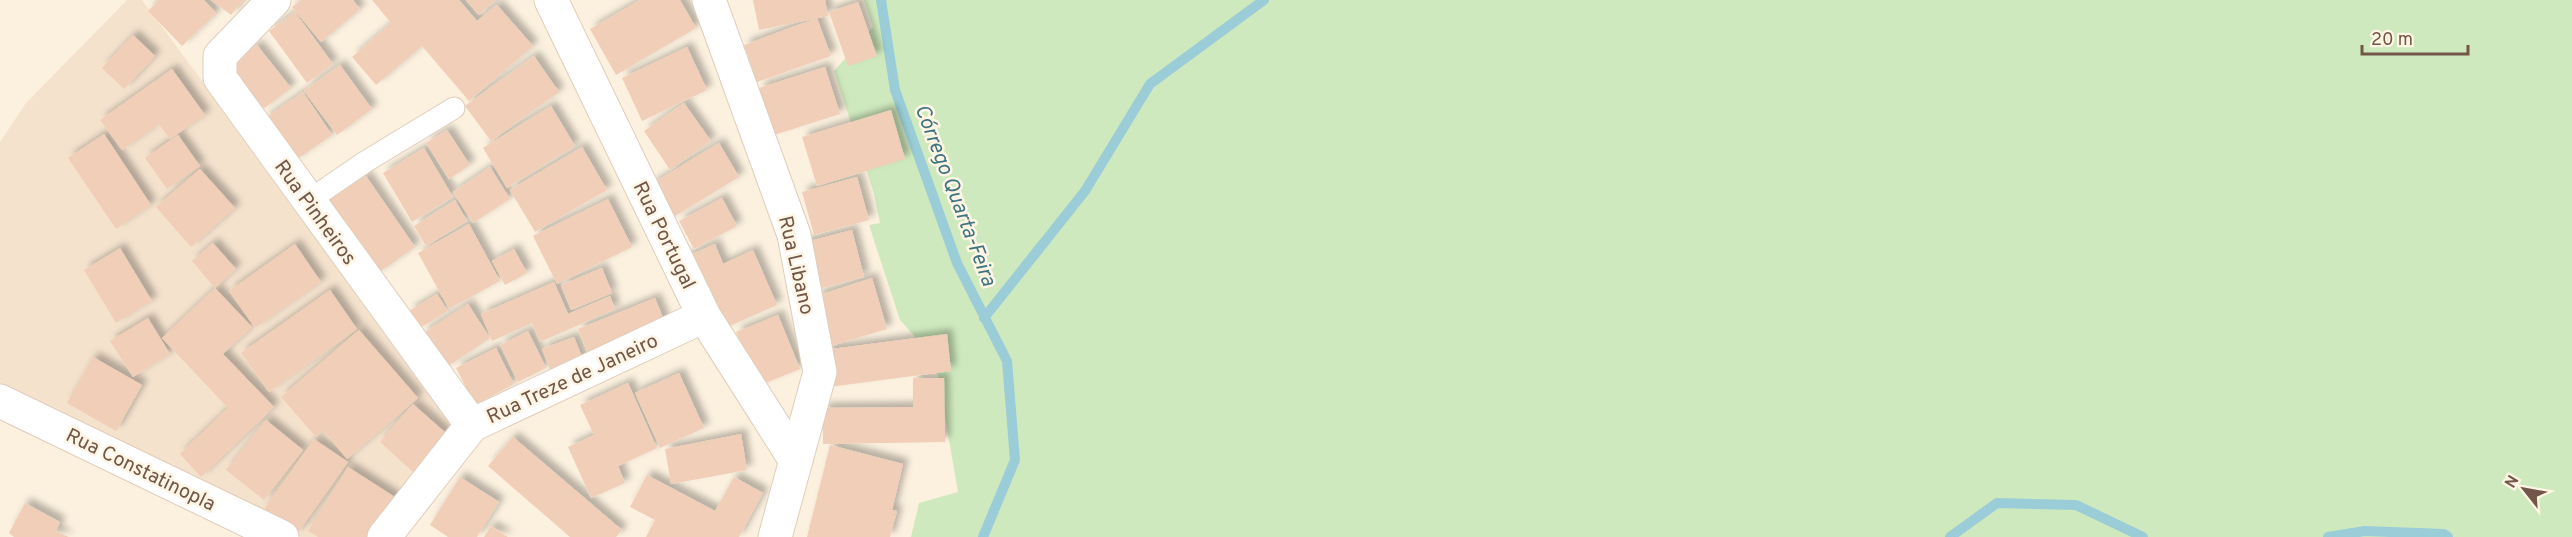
<svg xmlns="http://www.w3.org/2000/svg" width="2572" height="537" viewBox="0 0 2572 537" font-family="Overpass,sans-serif">
	<defs>
		<filter id="shadow"><feDropShadow dx="5.5" dy="-5.5" stdDeviation="3" flood-color="#0004"/></filter>
	</defs>
	<rect width="100%" height="100%" fill="#fcf1df"/>
	<path fill="#f4e2cd" d="M127 0H142L461 429 373 537H301L0 385V142L26 103Z"/>
	<path fill="#cfe9be" d="M864 0H2572V537H911L919 503 958 492 935 359 900 320 869 225 880 223 873 190 834 71 873 27Z"/>
	<g fill="none" stroke-linecap="round" stroke-linejoin="round">
		<path stroke="#9acdd7" stroke-width="10" d="M881 0 895 90 957 263 1007 361 1015 460 983 537
			M984 318 1085 191 1150 84 1264 0
			M1950 537 1997 503 2076 505 2143 537
			M2328 537 2365 531 2444 534 2448 537"/>
	</g>
	<path fill="#f1ceb7" filter="url(#shadow)" d="M159 0H204L216 13 182 46 148 11Z
		M211 0H243L231 15Z
		M301 0H353L360 9 321 42 292 7Z
		M372 0H459L477 21 497 5 533 46 469 101 422 46 376 85 352 57 391 23Z
		M466 0H496L479 15Z
		M640 0H680L696 28 616 75 590 29Z
		M753 0H825L828 16 759 30Z
		M858 2 877 56 848 66 829 12Z
		M295 12 333 64 307 83 269 31Z
		M817 18 831 56 757 82 744 45Z
		M133 35 155 56 124 89 102 68Z
		M257 45 291 88 262 110 229 67Z
		M687 47 707 90 642 121 622 78Z
		M534 56 559 92 491 141 465 106Z
		M340 65 372 109 337 135 304 91Z
		M825 67 840 114 774 135 759 88Z
		M172 69 205 115 170 139 159 124 122 150 100 120Z
		M303 92 332 135 293 162 264 119Z
		M684 103 711 141 670 170 644 131Z
		M551 106 575 146 507 188 483 148Z
		M891 110 905 159 817 186 802 137Z
		M447 130 470 165 449 179 426 143Z
		M104 134 151 205 116 229 68 158Z
		M178 135 200 166 167 189 145 158Z
		M719 143 739 177 670 219 650 185Z
		M582 147 607 190 535 232 510 190Z
		M424 148 453 197 412 222 383 173Z
		M490 167 510 199 473 223 453 192Z
		M200 169 235 208 191 247 156 207Z
		M366 176 415 247 377 274 328 201Z
		M857 177 869 220 814 235 802 192Z
		M722 198 737 226 694 249 679 221Z
		M608 199 632 247 557 284 533 236Z
		M455 200 467 221 426 246 414 226Z
		M469 224 500 281 449 309 418 253Z
		M852 230 864 277 814 290 802 243Z
		M213 243 236 269 215 288 192 261Z
		M295 244 321 282 255 328 229 291Z
		M715 244 723 264 753 250 777 305 716 332 683 258Z
		M120 248 152 301 116 323 84 270Z
		M514 249 527 273 505 285 492 261Z
		M602 268 612 293 571 310 561 285Z
		M872 278 887 329 831 346 816 296Z
		M554 282 568 314 610 296 615 309 540 342 532 323 492 341 481 314Z
		M215 288 252 327 223 354 274 407 201 477 180 454 228 408 162 338Z
		M330 290 357 329 269 392 241 353Z
		M437 294 448 311 420 328 409 311Z
		M655 298 668 330 591 361 578 329Z
		M468 304 490 338 444 369 422 334Z
		M778 315 800 369 758 386 736 332Z
		M148 318 170 354 133 377 110 341Z
		M359 330 418 398 347 459 323 430 316 437 281 397Z
		M528 331 546 368 518 382 500 345Z
		M947 334 951 371 829 387 824 350Z
		M574 337 584 362 552 375 542 349Z
		M496 348 514 384 475 405 456 368Z
		M93 357 142 385 116 431 67 403Z
		M679 373 704 428 660 448 635 393Z
		M913 378H944L945 442 823 444V408L913 407Z
		M628 383 657 448 618 466 625 483 591 498 568 447 594 435 580 405Z
		M413 404 448 435 414 473 380 442Z
		M266 420 303 450 264 500 226 470Z
		M741 434 747 470 671 484 665 449Z
		M513 437 622 530 616 537H570L488 466Z
		M314 439 348 462 297 534 263 511Z
		M830 445 903 464 892 510 897 511 890 537H807Z
		M348 467 401 501 378 537H318L308 531Z
		M647 475 715 511 734 477 763 493 739 537H646L655 520 630 507Z
		M460 477 499 502 477 537H448L430 525Z
		M25 503 60 522 56 531 69 537H14L9 533Z
		M491 526 508 537H484Z"/>
	<g fill="none" stroke-linecap="round" stroke-linejoin="round">
		<g stroke="#e0cdbb" stroke-width="23">
			<path id="service" d="M308 201 365 162 454 108"/>
		</g>
		<g stroke="#e0cdbb" stroke-width="35">
			<path id="minor" d="M274 0 220 56V78L472 425
				M551 0 704 316 796 461
				M709 0 794 235 820 372 775 537
				M0 401 282 537
				M384 537 472 425 704 316"/>
		</g>
		<use href="#service" stroke="#fff" stroke-width="21"/>
		<use href="#minor" stroke="#fff" stroke-width="33"/>
	</g>
	<g text-anchor="middle" stroke-width="5" stroke-linejoin="round" paint-order="stroke">
		<g font-size="20" fill="#725647" stroke="#fff5e5">
			<text transform="translate(316 212) rotate(54)" y="7">Rua Pinheiros</text>
			<text transform="translate(665 235) rotate(64)" y="7">Rua Portugal</text>
			<text transform="translate(797 265) rotate(77)" y="7">Rua Libano</text>
			<text transform="translate(572 378) rotate(-25)" y="7">Rua Treze de Janeiro</text>
			<text transform="translate(141 469) rotate(26)" y="7">Rua Constatinopla</text>
		</g>
		<g font-size="21" font-style="italic" fill="#3e747f" stroke="#fff5e5">
			<text transform="translate(956 195) rotate(69)" y="7">Córrego Quarta-Feira</text>
		</g>
	</g>
	<g transform="translate(2524 489) rotate(301)" stroke="#fff5e5" stroke-width="4.5" paint-order="stroke">
	<path d="M0-4.5L10 22L0 15L-10 22Z" fill="#725647"/>
	<text y="-9" font-size="16" font-weight="bold" text-anchor="middle" fill="#725647">N</text>
	</g>
	<path d="M2362 45v9h106v-9" fill="none" stroke="#725647" stroke-width="3"/>
	<text x="2371" y="45" font-size="18" fill="#725647" stroke="#fff5e5" stroke-width="4.5" paint-order="stroke">20 m</text>
</svg>
